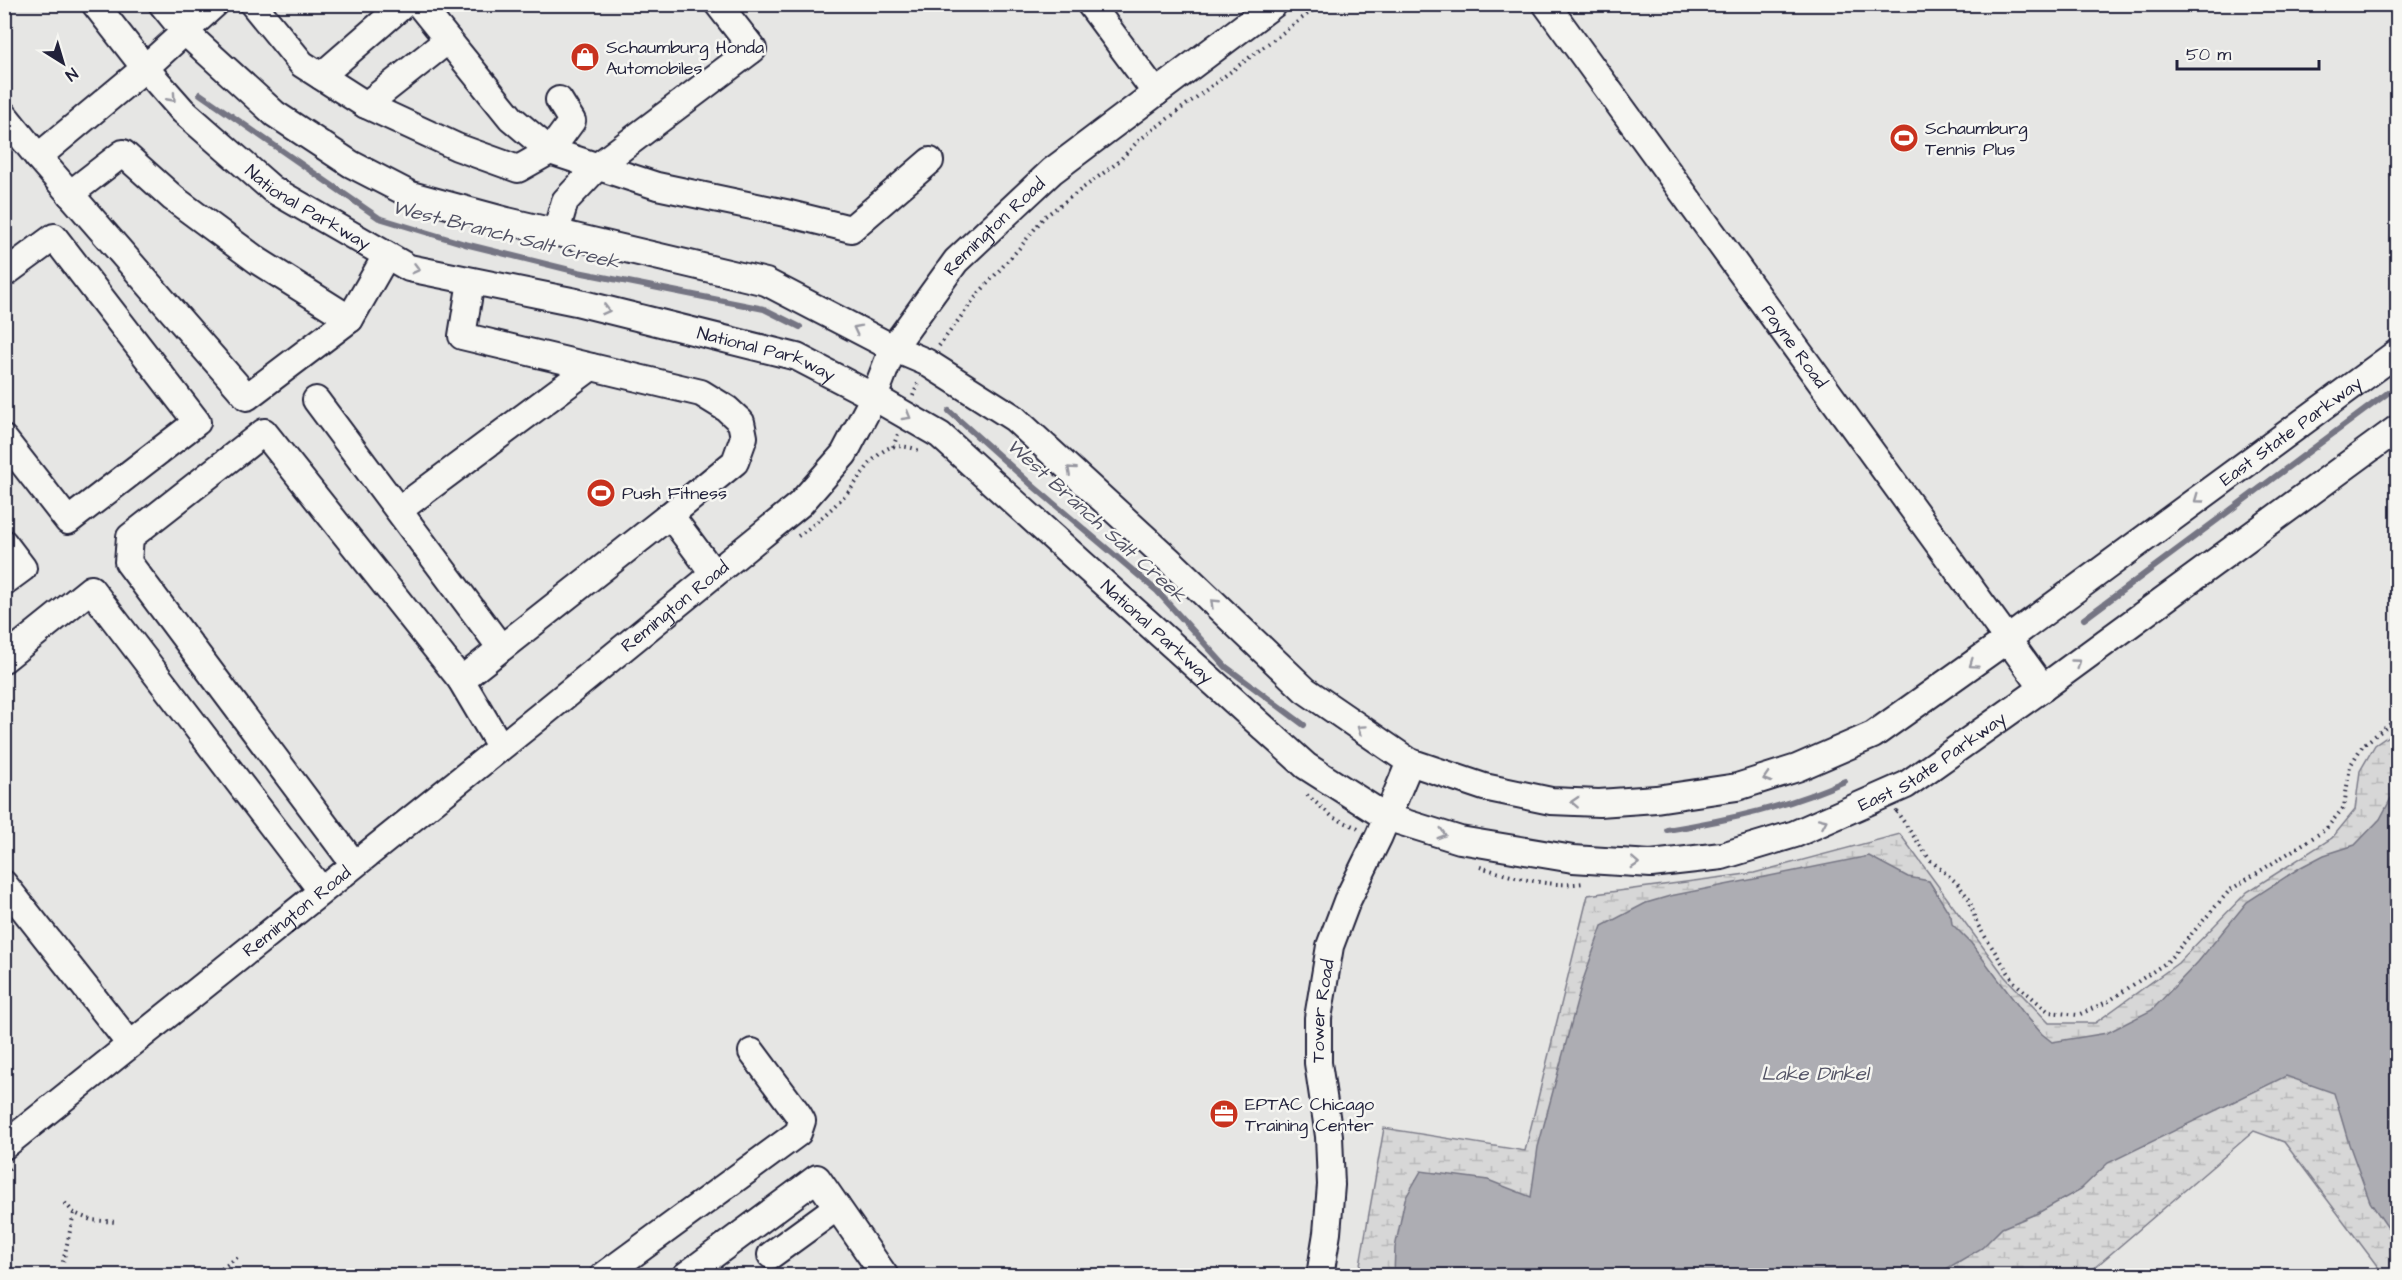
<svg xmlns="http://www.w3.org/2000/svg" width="2402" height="1280" viewBox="0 0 2402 1280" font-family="'Architects Daughter',sans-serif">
	<defs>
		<pattern id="wetland-marsh" width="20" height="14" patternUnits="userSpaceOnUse" patternTransform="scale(1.5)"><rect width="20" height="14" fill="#d7d7d7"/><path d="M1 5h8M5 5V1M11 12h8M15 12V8" fill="none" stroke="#b8b8b9"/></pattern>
	</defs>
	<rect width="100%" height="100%" fill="#f6f6f2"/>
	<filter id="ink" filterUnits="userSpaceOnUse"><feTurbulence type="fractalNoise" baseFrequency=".0167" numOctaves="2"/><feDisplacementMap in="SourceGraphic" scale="12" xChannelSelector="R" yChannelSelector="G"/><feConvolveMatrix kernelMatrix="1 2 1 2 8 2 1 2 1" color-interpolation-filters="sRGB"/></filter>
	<g filter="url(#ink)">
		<path fill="#e6e6e4" d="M5 5H2397V1275L5 1276Z"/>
		<path fill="url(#wetland-marsh)" stroke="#7c7c89" stroke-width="1.5" d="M2397 730V1275H2384L2284 1142 2254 1131 2086 1275 1358 1276 1384 1128 1525 1151 1588 895 1754 873 1900 834 2005 977 2049 1023H2095L2178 963 2247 892 2332 838 2355 810 2360 771 2375 745Z"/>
		<path fill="#adadb3" stroke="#757583" stroke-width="1.5" d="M2397 787V1241L2370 1202 2349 1144 2334 1093 2286 1076 2108 1163 2081 1189 2038 1213 2002 1228 1982 1248 1941 1272 1940 1275H1394L1395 1248 1405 1199 1421 1171 1488 1180 1531 1197 1538 1147 1582 983 1602 926 1646 903 1670 896 1869 856 1908 877 1929 881 1951 916 1952 924 1971 943 2022 1011 2042 1034 2052 1042 2107 1033 2152 1010 2198 962 2247 902 2301 867 2324 855 2355 845 2380 819Z"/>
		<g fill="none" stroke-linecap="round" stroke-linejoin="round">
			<path stroke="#757583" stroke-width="6" d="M200 94 379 218 465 244 578 272 764 309 800 327
				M949 411 1033 486 1157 591 1226 667 1304 725
				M2084 619 2389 392
				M1667 830C1729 820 1788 807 1845 781"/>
			<g stroke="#22223b" stroke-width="30">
				<g id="minor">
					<path id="s1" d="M95 4 145 68 183 111 272 189 409 268 576 302 797 357 874 397 940 435 1306 766 1386 817 1460 840 1573 859 1651 864 1722 856 1795 834 1906 785 2043 688 2398 428"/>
					<path id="s2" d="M162 4 184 31 275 114 351 164 411 195 507 221 766 282 893 348 926 362 1014 418 1169 560 1305 690 1410 762 1484 787 1551 801 1599 803 1656 799 1737 787 1797 768 1873 735 2008 639 2398 352"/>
					<path d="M253 4 302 64 366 105 457 147 518 169 550 151 572 121 559 100"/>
					<path d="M419 4 511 118 550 151 657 186 790 214 851 229 930 161"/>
					<path d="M1090 4 1156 93"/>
					<path id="s3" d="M1546 4 2043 688"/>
					<path d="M321 76 404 4"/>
					<path d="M366 105 448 40"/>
					<path d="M4 115 38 157 145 68 215 4"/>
					<path d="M38 157 247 397 350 319 386 256"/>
					<path d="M70 194 123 153 173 198 258 261 350 319"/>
					<path d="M556 232 565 201 598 166 753 49 718 4"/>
					<path d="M4 274 54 237 197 422 68 521 4 439"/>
					<path d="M471 281 462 336 701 393 727 409 741 422 744 437 735 462 670 515 714 574"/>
					<path d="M316 400 501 648"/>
					<path d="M399 510 591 367"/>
					<path d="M4 543 23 568 4 582"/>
					<path d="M4 659 91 589 321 890"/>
					<path d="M461 680 670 515"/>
					<path d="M354 864 128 562 130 537 264 432 461 680 500 746"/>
					<path d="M4 884 130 1044"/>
					<path id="s4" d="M4 1146 540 716 800 504 844 454 874 397 893 348 956 261 1052 171 1274 4"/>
					<path d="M771 1255 837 1207"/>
					<path d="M603 1276 798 1133 802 1121 798 1114 752 1052"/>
					<path d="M685 1276 817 1178 885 1276"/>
					<path id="s5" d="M1320 1276 1327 1233 1331 1185 1329 1136 1318 1063V1018L1330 946 1347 901 1379 836 1410 762"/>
				</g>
			</g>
			<path stroke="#22223b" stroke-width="4" stroke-dasharray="1.5 4.5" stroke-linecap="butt" d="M939 346 978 294 1022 245 1044 217 1117 163 1138 141 1321 4
				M913 396 919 381
				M893 447 898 434
				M798 536C817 523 834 507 850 490 862 476 873 454 891 447 899 445 911 447 918 450
				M1307 795 1334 818 1361 829
				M1896 813 1897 812 1930 860 1957 883 1969 899 1977 924 2015 983 2049 1012 2078 1015 2109 1001 2167 962 2230 890 2325 830 2344 807 2350 766 2363 745 2398 718
				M1480 867C1513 877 1549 888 1584 883
				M4 1173 13 1166
				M65 1203 74 1213
				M63 1262 74 1213 91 1220 116 1222
				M212 1276 239 1256"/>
			<use href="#minor" stroke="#f6f6f2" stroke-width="26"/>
		</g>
		<defs><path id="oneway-chevron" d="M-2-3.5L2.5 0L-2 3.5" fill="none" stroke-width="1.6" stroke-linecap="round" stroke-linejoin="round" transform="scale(1.5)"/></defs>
		<g stroke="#9797a0">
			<use href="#oneway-chevron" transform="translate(172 98) rotate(48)"/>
			<use href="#oneway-chevron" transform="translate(416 269) rotate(15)"/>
			<use href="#oneway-chevron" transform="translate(606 310) rotate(14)"/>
			<use href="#oneway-chevron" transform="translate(857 329) rotate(-153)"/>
			<use href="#oneway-chevron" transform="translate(907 416) rotate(30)"/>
			<use href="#oneway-chevron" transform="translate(1071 470) rotate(-138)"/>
			<use href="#oneway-chevron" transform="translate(2198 499) rotate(144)"/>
			<use href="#oneway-chevron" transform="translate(1214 603) rotate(-136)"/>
			<use href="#oneway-chevron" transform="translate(2077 663) rotate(-36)"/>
			<use href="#oneway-chevron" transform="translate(1973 664) rotate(145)"/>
			<use href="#oneway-chevron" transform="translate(1361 729) rotate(-146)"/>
			<use href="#oneway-chevron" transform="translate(1767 778) rotate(162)"/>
			<use href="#oneway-chevron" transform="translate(1575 802) rotate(-177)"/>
			<use href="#oneway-chevron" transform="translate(1823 822) rotate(-24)"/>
			<use href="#oneway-chevron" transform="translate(1442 834) rotate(17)"/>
			<use href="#oneway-chevron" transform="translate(1635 863) rotate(3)"/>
		</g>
	</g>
	<defs>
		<g id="shop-disc" transform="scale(1.5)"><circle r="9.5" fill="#c8321e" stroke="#f6f6f2"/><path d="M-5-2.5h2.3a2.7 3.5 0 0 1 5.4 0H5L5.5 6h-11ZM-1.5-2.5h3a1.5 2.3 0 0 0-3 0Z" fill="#fff"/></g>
		<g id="stadium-disc" transform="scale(1.5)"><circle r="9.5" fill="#c8321e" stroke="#f6f6f2"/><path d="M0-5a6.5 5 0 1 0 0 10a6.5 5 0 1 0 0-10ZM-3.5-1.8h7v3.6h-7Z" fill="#fff"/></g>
		<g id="office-disc" transform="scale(1.5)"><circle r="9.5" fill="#c8321e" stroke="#f6f6f2"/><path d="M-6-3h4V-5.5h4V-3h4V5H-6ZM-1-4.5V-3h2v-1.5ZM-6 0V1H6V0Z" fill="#fff"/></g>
	</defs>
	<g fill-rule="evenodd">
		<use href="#shop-disc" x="585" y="57"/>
		<use href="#stadium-disc" x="1904" y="138"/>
		<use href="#stadium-disc" x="601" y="493"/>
		<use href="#office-disc" x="1224" y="1114"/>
	</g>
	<g text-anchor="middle" stroke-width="5" stroke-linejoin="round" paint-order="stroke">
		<g font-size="18" fill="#22223b" stroke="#f6f6f2" text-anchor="start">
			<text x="606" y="53">Schaumburg Honda<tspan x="606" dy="21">Automobiles</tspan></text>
			<text x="1925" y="134">Schaumburg<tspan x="1925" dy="21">Tennis Plus</tspan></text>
			<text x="622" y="499">Push Fitness</text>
			<text x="1245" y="1110">EPTAC Chicago<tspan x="1245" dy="21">Training Center</tspan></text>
		</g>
		<g font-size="18" fill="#22223b" stroke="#f6f6f2">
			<text dy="6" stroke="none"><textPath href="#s1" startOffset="297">National Parkway</textPath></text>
			<text dy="6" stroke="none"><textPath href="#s4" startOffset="1365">Remington Road</textPath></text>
			<text dy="6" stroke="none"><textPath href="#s3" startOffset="423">Payne Road</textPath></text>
			<text dy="6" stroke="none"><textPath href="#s1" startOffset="783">National Parkway</textPath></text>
			<text dy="6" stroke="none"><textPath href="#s2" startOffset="2487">East State Parkway</textPath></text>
			<text dy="6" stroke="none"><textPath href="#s4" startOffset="861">Remington Road</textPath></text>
			<text dy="6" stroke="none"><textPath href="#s1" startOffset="1269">National Parkway</textPath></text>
			<text dy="6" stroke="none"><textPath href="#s1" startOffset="2138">East State Parkway</textPath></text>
			<text dy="6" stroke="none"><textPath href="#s4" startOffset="375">Remington Road</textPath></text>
			<text dy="6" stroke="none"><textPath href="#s5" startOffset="267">Tower Road</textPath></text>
		</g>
		<g font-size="20" font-style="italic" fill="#535365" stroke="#f6f6f2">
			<text transform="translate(506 234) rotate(14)" y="7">West Branch Salt Creek</text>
			<text transform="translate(1097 520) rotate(42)" y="7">West Branch Salt Creek</text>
			<text x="1815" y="1080">Lake Dinkel</text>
		</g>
	</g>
	<rect width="2402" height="1280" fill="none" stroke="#f6f6f2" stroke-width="24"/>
	<rect x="12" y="12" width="2378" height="1256" fill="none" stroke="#22223b" stroke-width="2" filter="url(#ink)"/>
	<g transform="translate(63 63) rotate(143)" stroke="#f6f6f2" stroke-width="4.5" paint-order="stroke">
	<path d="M0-4.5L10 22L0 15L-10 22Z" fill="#22223b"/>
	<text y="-9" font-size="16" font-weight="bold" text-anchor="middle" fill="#22223b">N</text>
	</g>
	<path d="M2177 60v9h142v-9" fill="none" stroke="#22223b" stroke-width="3"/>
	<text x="2186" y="60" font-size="18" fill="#22223b" stroke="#f6f6f2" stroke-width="4.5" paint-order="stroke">50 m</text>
</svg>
